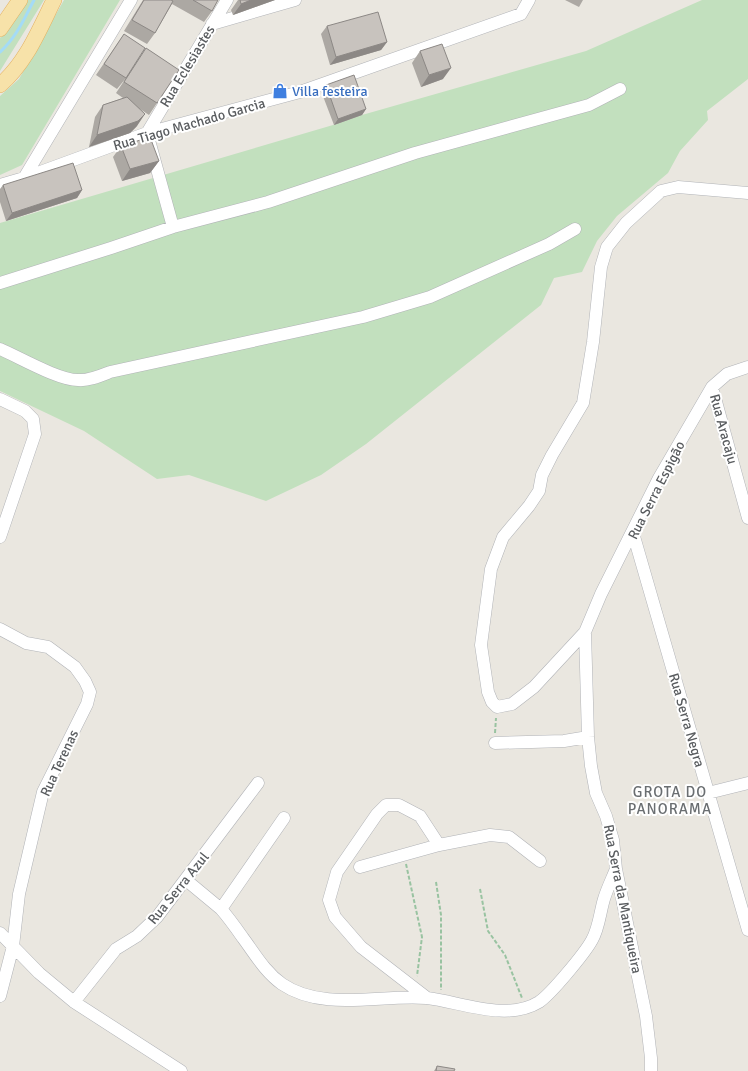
<svg xmlns="http://www.w3.org/2000/svg" width="748" height="1071" viewBox="0 0 748 1071" font-family="Signika,sans-serif">
	<rect width="100%" height="100%" fill="#eae7e0"/>
	<path fill="#c2e0be" d="M27 0H44L0 71V38Z
		M64 0H120L22 165 0 175V96L19 79Z
		M702 0H748V79L707 111 708 120 680 151 668 173 617 216 597 241 582 272 554 278 541 305 366 444 321 475 266 501 189 475 157 479 84 431 0 391V223L333 125 362 115 586 51Z"/>
	<g fill="none" stroke-linecap="round" stroke-linejoin="round">
		<path stroke="#a4dbf6" stroke-width="3" d="M0 52C16 38 24 19 34 0"/>
		<g stroke="#b1b3b7" stroke-width="13">
			<path id="minor" d="M212 24 295 0
				M24 178 131 0
				M0 185 24 178 147 133 300 92 521 14 529 0
				M748 193 678 187 661 191 626 223 607 247 601 267 593 342 583 403 552 455 542 475 539 491 529 506 503 537 491 569 481 645 488 692 492 702 497 707 512 704 534 687 585 632 601 594 659 478 712 387 727 374 748 367
				M173 227 147 133 227 0
				M0 283 111 248 173 227 268 202 415 153 589 105 620 89
				M0 349C19 357 58 380 78 380 89 381 100 376 110 372L363 317 430 297 549 244 575 229
				M712 387 748 518
				M0 399 25 411 33 419 35 434 0 537
				M633 533 748 930
				M0 629 26 643 48 647 75 667 85 681 90 692 87 704 43 792 19 894 13 946 0 996
				M585 632 588 737 591 766 596 793 606 816 613 840 616 869 646 1016 651 1058V1071
				M495 743 564 741 588 737
				M708 793 748 783
				M284 818 221 909C229 918 236 928 243 938 255 954 265 972 282 984 323 1012 381 994 427 998 461 1002 507 1022 539 1002 551 994 585 953 592 940 599 928 600 912 604 899 607 889 612 879 616 869
				M360 867 439 845
				M186 880 221 909
				M0 933 39 973 74 1002 181 1071
				M427 998 361 947 335 917 329 900 337 872 377 814 386 805H399L420 816 439 845 490 835 509 837 540 861
				M74 1002 116 949 137 936 157 917 258 783"/>
		</g>
		<g stroke="#e3b060" stroke-width="16">
			<path id="major" d="M0 29 20 0
				M0 85C26 63 39 30 54 0"/>
		</g>
		<path stroke="#99c3a1" stroke-width="2" stroke-dasharray="4 2" stroke-linecap="butt" d="M495 733 496 718
			M406 864 422 937 417 976
			M436 882 441 915V990
			M480 889 488 931 505 955 522 998"/>
		<use href="#minor" stroke="#fff" stroke-width="12"/>
		<use href="#major" stroke="#f7e2a9" stroke-width="15"/>
	</g>
	<path fill="#aca8a3" d="M143 0H218L212 11 204 22 172 4 155 33 147 44 124 31Z
		M238 0H275L233 15 231 10Z
		M565 0H583L579 7Z
		M327 26 387 42 381 50 330 65 321 34Z
		M124 34 126 78 117 89 96 75Z
		M146 48 157 103 149 115 140 109 137 126 130 133 89 147 95 117 103 105 123 98 116 93Z
		M420 51 443 79 421 87 412 63Z
		M326 85 366 109 362 115 334 125 321 91Z
		M121 146 159 161 150 173 122 181 113 157Z
		M3 185 82 190 77 198 6 221 0 202V189Z
		M437 1066 454 1071H434Z"/>
	<path fill="#8c8885" d="M251 0H275L233 15 241 4Z
		M387 42 381 50 330 65 336 57Z
		M451 68 443 79 421 87 429 75Z
		M366 109 362 115 334 125 338 119Z
		M145 114 137 126 130 133 89 147 97 135Z
		M159 161 150 173 122 181 130 169Z
		M82 190 77 198 6 221 12 213Z"/>
	<path fill="#c8c3be" stroke="#8c8885" d="M144 0H171L173 1 155 33 132 20Z
		M193 0H218L212 11Z
		M240 0H251L241 4Z
		M378 12 387 42 336 57 327 26Z
		M124 34 145 48 126 78 104 64Z
		M442 44 451 68 429 75 420 51Z
		M146 48 179 70 157 103 124 82Z
		M354 75 366 109 338 119 326 85Z
		M127 97 145 114 138 121 97 135 103 105Z
		M150 137 159 161 130 169 121 146Z
		M73 163 82 190 12 213 3 185Z
		M437 1066 455 1069 454 1071H436Z"/>
	<defs>
		<g id="shop-bare" transform="scale(1.2)"><path d="M-5-2.5h2.3a2.7 3.5 0 0 1 5.4 0H5L5.5 6h-11ZM-1.5-2.5h3a1.5 2.3 0 0 0-3 0Z" fill="#3f7fe0" stroke="#fff" stroke-width="2.5" paint-order="stroke"/></g>
	</defs>
	<g fill-rule="evenodd">
		<use href="#shop-bare" x="280" y="91"/>
	</g>
	<g text-anchor="middle" stroke-width="4" stroke-linejoin="round" paint-order="stroke">
		<g font-size="14" fill="#595c5f" stroke="#fff">
			<text transform="translate(187 66) rotate(-59)" y="5">Rua Eclesiastes</text>
			<text transform="translate(189 124) rotate(-16)" y="5">Rua Tiago Machado Garcia</text>
			<text transform="translate(724 429) rotate(75)" y="5">Rua Aracaju</text>
			<text transform="translate(656 490) rotate(-63)" y="5">Rua Serra Espigão</text>
			<text transform="translate(687 720) rotate(74)" y="5">Rua Serra Negra</text>
			<text transform="translate(59 763) rotate(-65)" y="5">Rua Terenas</text>
			<text transform="translate(178 888) rotate(-51)" y="5">Rua Serra Azul</text>
			<text transform="translate(623 899) rotate(79)" y="5">Rua Serra da Mantiqueira</text>
		</g>
		<g font-size="14" fill="#366cbe" stroke="#fff" text-anchor="start">
			<text x="292" y="96">Villa festeira</text>
		</g>
		<g font-size="15" letter-spacing="1" fill="#6a6e71" stroke="#fff">
			<text x="670" y="797">GROTA DO<tspan x="670" dy="17">PANORAMA</tspan></text>
		</g>
	</g>
</svg>
